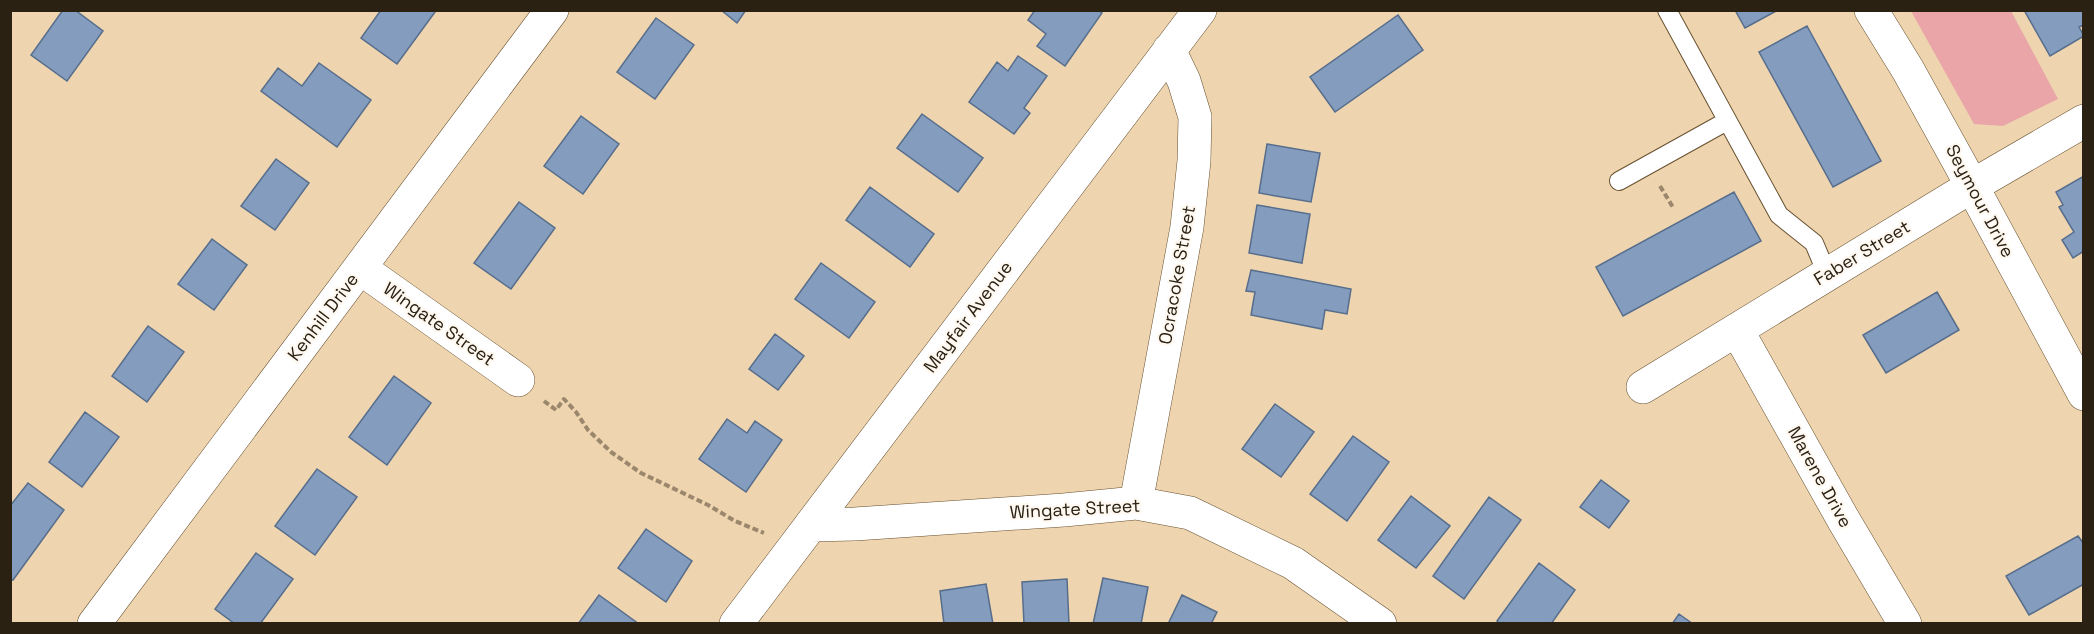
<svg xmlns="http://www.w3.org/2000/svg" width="2094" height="634" viewBox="0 0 2094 634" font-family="'Space Grotesk',sans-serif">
	<rect width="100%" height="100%" fill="#eed4af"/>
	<path fill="#e9a5a7" d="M1911 11H2011L2058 99 2003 126 1974 124Z"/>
	<path fill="#849cbd" stroke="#566d8c" stroke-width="1.5" d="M63 10H75L103 31 67 81 31 55Z
		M381 10H433L435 12 397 64 361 38Z
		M721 10H746L737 23Z
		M1035 10H1098L1102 13 1065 66 1037 46 1046 34 1028 20Z
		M1735 10H1778L1745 28Z
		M2024 10H2084V25L2079 27 2084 36 2050 56Z
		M1398 15 1423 50 1335 112 1310 77Z
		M656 18 694 45 655 99 617 72Z
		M1807 26 1881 161 1833 187 1759 52Z
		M1018 56 1047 76 1024 108 1030 113 1014 134 969 102 997 62 1008 71Z
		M319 63 371 100 337 147 261 91 278 68 302 86Z
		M922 114 983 158 958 192 897 148Z
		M581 116 619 144 583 194 544 166Z
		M1267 144 1320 153 1311 202 1259 193Z
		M276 159 309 183 275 230 241 206Z
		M2084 176V251L2073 258 2062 240 2074 232 2059 207 2063 205 2056 192Z
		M870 187 934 234 910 267 846 220Z
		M1734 192 1761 241 1623 316 1596 267Z
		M519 202 555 228 511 289 474 263Z
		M1257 205 1310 214 1302 263 1249 253Z
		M212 239 247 265 214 310 178 284Z
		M821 263 875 302 849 338 795 299Z
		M1251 270 1351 289 1347 314 1325 310 1322 329 1251 315 1255 292 1246 291Z
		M1937 292 1959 330 1886 373 1863 335Z
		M148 326 184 352 147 402 112 376Z
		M775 334 804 356 778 390 749 369Z
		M394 376 431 403 387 465 349 437Z
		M1275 404 1314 432 1281 477 1242 449Z
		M85 412 119 437 82 487 49 462Z
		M727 419 747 433 755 421 782 440 746 492 699 459Z
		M1353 436 1389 462 1347 521 1310 494Z
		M317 469 357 497 315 555 275 526Z
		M1601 480 1629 501 1609 528 1580 507Z
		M28 483 64 510 13 580 10 579V506Z
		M1411 496 1450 526 1416 568 1378 540Z
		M1489 497 1521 520 1464 599 1433 576Z
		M646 529 692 561 666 602 618 568Z
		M2078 536 2084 544V584L2029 615 2006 576Z
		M256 553 293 579 260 624H235L215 609Z
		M1539 563 1575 590 1551 624H1500L1497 621Z
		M1103 578 1148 587 1141 624H1093Z
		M1067 579 1069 624H1024L1022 582Z
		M986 584 993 624H944L940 591Z
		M599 595 639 624H578Z
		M1182 595 1217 612 1211 624H1168Z
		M1679 614 1693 624H1672Z"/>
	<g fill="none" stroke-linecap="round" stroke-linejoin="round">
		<g stroke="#675130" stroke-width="20">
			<path id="lane" d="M1667 10 1779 215 1814 243 1827 274
				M1619 181 1727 121"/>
		</g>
		<g stroke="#675130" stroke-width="34">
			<path id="street" d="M360 268 518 380
				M1737 330 1843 519 1905 624
				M1643 387 1972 186 2084 121
				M1136 503 1187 227 1194 161 1195 117 1184 81 1169 50
				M811 525 855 524 1064 510 1136 503 1190 513 1293 563 1380 624
				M94 624 552 10
				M736 624 1200 10"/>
		</g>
		<g stroke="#675130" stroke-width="34">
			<path id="secondary" d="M1871 10 1908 70 1960 164 2084 394"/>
		</g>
		<path stroke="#9a876c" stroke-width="4" stroke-dasharray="6 3" stroke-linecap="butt" d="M1660 186 1674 209
			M544 401 556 410 564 399 576 412 588 430 611 452 641 473 708 505 735 521 764 533"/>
		<use href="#lane" stroke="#fff" stroke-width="18"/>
		<use href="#street" stroke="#fff" stroke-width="33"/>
		<use href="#secondary" stroke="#fff" stroke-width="33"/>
	</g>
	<g text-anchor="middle" stroke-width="4.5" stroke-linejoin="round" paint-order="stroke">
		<g font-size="18" fill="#2a2113" stroke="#fef8f1">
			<text transform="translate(1980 201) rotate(62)" y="6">Seymour Drive</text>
			<text transform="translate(1862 253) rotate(-31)" y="6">Faber Street</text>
			<text transform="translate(1177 275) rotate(-80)" y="6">Ocracoke Street</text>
			<text transform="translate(323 317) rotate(-53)" y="6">Kenhill Drive</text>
			<text transform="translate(968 317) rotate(-53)" y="6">Mayfair Avenue</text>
			<text transform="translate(439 324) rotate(35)" y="6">Wingate Street</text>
			<text transform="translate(1820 477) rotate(61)" y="6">Marene Drive</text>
			<text transform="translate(1075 509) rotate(-3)" y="6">Wingate Street</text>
		</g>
	</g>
	<rect width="2094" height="634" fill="none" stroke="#2a2113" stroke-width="24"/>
</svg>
